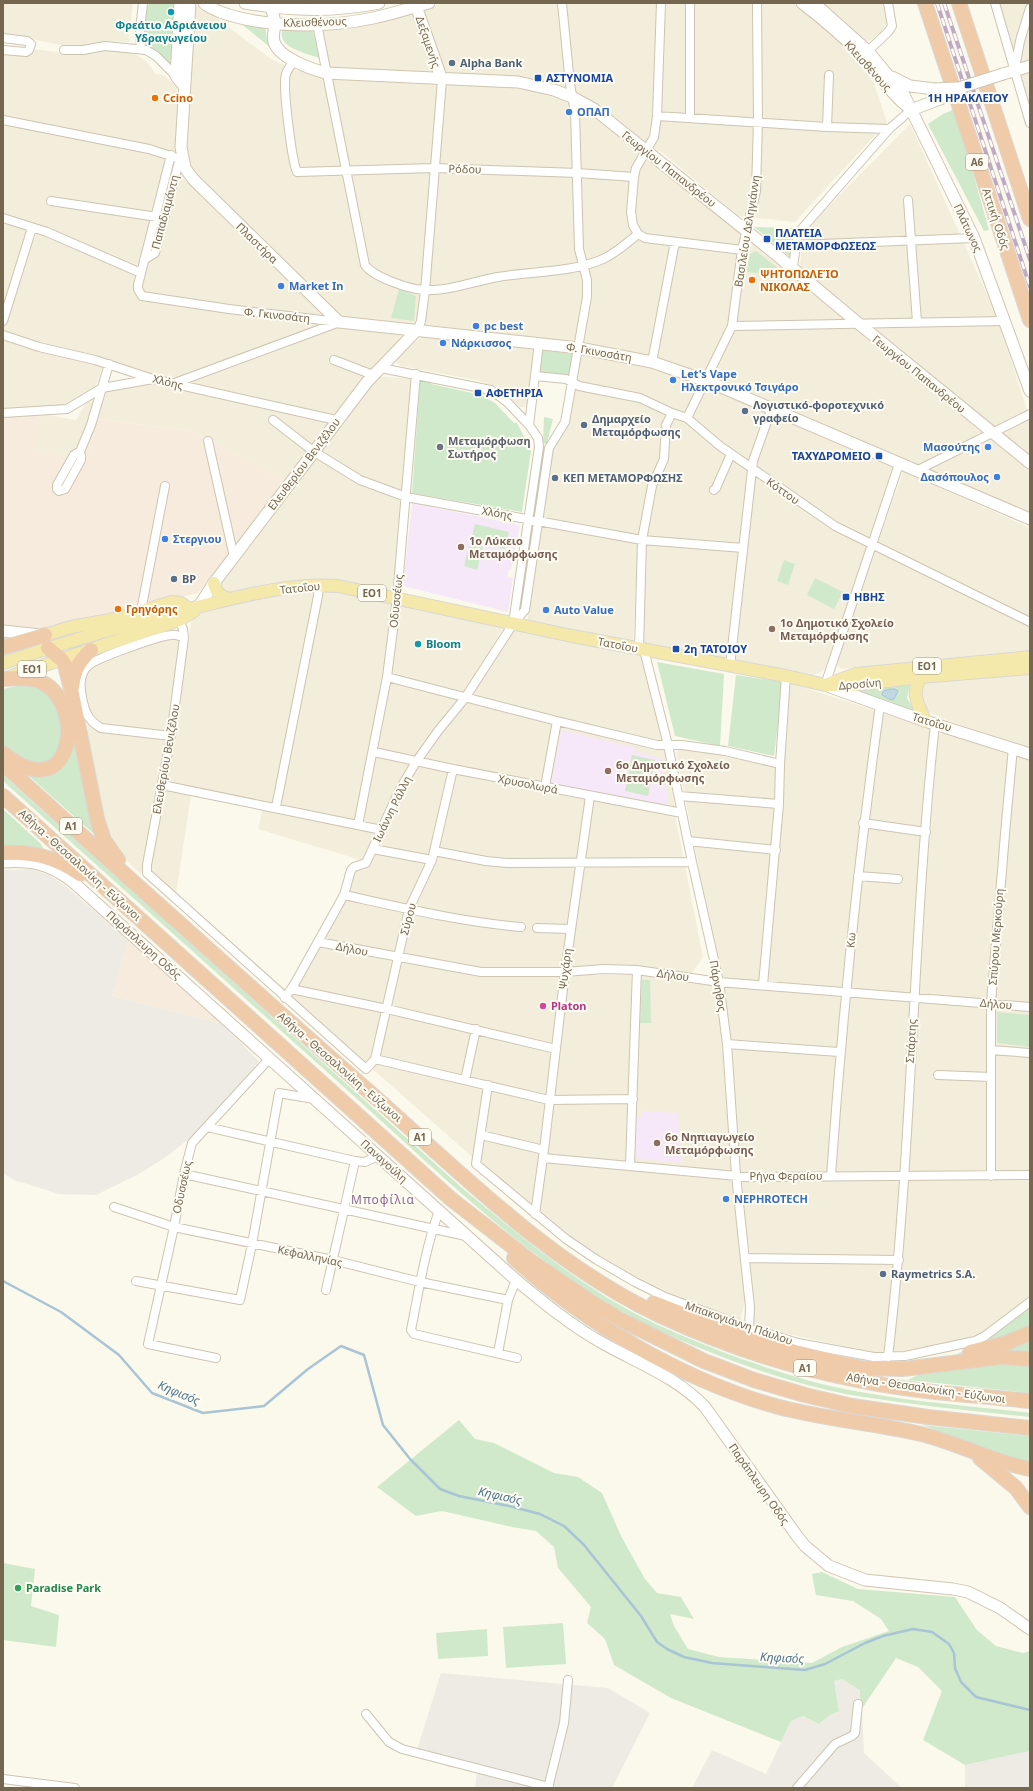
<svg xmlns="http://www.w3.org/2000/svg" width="1033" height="1791" viewBox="0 0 1033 1791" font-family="'Noto Sans',sans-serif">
	<rect width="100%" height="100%" fill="#fbf9ec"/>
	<path fill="#f3eddb" d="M3 3H133L129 33 130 42 110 41 73 47 3 34Z
		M443 3H657L653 116 647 142H644L575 94 444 75 422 10Z
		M664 3H793L804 9 839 40 874 83 887 122 795 222 738 216 662 152 653 150 659 122Z
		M820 3H884L887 22 881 32 869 41 864 40Z
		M998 3H1030V115Z
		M199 5 271 59 295 70 324 76 439 83 418 325 352 319 341 316 201 186 188 172 183 152 192 8Z
		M415 10 437 75 329 70 321 26Z
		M33 49 79 55 109 49 130 51 146 61 156 74 163 75 177 86V167L184 179 339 325 400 334 402 340 335 416 165 378 81 353 33 341 3 330V53L32 55Z
		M444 83 513 87 555 94 591 112 737 230 741 236 731 326 705 377 649 357 423 327Z
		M910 124 995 312 1030 419V457L800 267 803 232Z
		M753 245 800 280 1030 470V516L709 379 735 327 744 250Z
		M422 336 535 345 527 407H520L496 386 476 380 401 366 395 361Z
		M3 339 103 366 95 388 66 406 3 409Z
		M581 350 650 366 702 383 685 415 666 413 661 459 648 484 638 544 633 642 527 624 552 450 568 425Z
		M376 376 413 379 403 491 378 484 357 474 334 461 319 449Z
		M152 382 332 421 286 481 192 431 99 419 86 462 33 449 42 414 76 420 89 398 106 390Z
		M706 385 895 468 825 668 820 673 810 676 641 645 645 546 654 487 669 425 674 419H681Z
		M314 456 350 480 377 492 402 499 394 594 334 580 312 579 224 595 217 584Z
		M903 471 1030 528V650L841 669 836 663Z
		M312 588 361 595 503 628 461 700 409 767 364 861 258 829 263 808 191 795 176 894 148 869 192 618 202 611 243 601Z
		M512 629 642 655 665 754 675 809 422 760 470 697Z
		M172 636 181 641 166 746 141 874 118 853 104 828 84 732 88 729 83 687 89 669 99 662Z
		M1030 675V748L944 719 927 711 920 698 924 682Z
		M790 683 932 729 901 1173 739 1174 732 1048 720 974 676 752 684 747 781 768Z
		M946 731 1030 759V1171L907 1172 917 991 938 736Z
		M417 765 675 815 703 957 692 973 633 966 560 968H474L323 941 347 899 355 869 365 870 401 791Z
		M321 946 391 961 482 976 561 975 534 1206H528L291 997Z
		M567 975H632L662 977 711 984 716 987 724 1044 731 1168 746 1296 740 1321 670 1295 616 1267 567 1234 542 1215 540 1210Z
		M1030 1178V1297L978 1337 901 1351 878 1353 754 1327 751 1263 740 1180Z"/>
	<path fill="#f7ebde" d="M42 414 34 449 86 462 98 419 192 431 286 481 198 593 168 600 115 616 87 618 56 627 29 630 3 627V416Z
		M128 939 222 1024 112 996Z"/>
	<path fill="#eeebe4" d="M31 869 49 875 64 885 128 939 112 996 222 1024 259 1061 236 1091 208 1121 190 1138 166 1157 139 1174 96 1195 59 1194 14 1180 3 1173V870Z
		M441 1673 608 1688 650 1713 612 1788H475L477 1771 448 1767 416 1753Z
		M842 1679 861 1690 864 1753 902 1788H692L712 1750 766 1774 791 1721 803 1716 819 1724 830 1715 839 1711 834 1681Z
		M1030 1751V1788H965V1765Z"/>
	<path fill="#f6e8f8" d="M412 503 520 525 511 570H509L507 577 513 578 508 612 403 586Z
		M562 730 637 748 636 752 660 758 669 805 551 784 561 731Z
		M642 1111 678 1113 681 1163 634 1158 636 1117H642Z"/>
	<path fill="#d0e9cb" d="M149 3H178L171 67 144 47 145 14Z
		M239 22 265 26 267 40 271 48Z
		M284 26 312 27 319 58C304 52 273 47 284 26Z
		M955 109 989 230 984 231 928 124 943 114Z
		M754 227 795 228 790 257Z
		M756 251 788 276 747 272 748 255Z
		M399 289 416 296 414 321 391 318Z
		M542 350 573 354 570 376 539 372Z
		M423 380 430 382 431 384 481 395 495 403 514 423H517L531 451 522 512 412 493 420 382Z
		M544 417 553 419 547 443 545 444 543 442Z
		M543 450H545L536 510H534L541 452Z
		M475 524 509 532 505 549 471 540Z
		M531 525H534L522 607H519Z
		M470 543 483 546 477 570 464 566Z
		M784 560 795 564 788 585 777 581Z
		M815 578 843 592 834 609 807 595Z
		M657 662 724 674 720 746 675 736Z
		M736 675 783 682 774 756 728 746Z
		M26 684 34 685 54 698 63 729 60 754 39 766 3 747V689Z
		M910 684 907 698 915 711 856 691V688Z
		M74 737 96 836 28 775C33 775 39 776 44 774 61 767 73 755 74 737Z
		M632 755 655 760 648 796 625 791Z
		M3 775 461 1187C514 1231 566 1275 625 1308 655 1325 688 1338 720 1351 764 1367 809 1383 855 1391 913 1402 972 1406 1030 1413V1417C972 1411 914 1405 857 1396 791 1385 711 1355 650 1326 539 1272 447 1180 356 1098 238 992 121 887 3 781Z
		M3 809 40 843 45 851 3 847Z
		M642 980H650L651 1023H640Z
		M997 1012 1030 1015V1047L997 1043Z
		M1030 1308V1393L908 1380 997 1333Z
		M459 1420 475 1439 494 1443 554 1473 578 1477 602 1493 621 1536 645 1579 657 1593 681 1597 694 1619 670 1614 674 1626 688 1649 719 1657 812 1663 842 1647 889 1631 881 1619 853 1601 816 1595 812 1574 822 1572 858 1589 955 1597 977 1630 996 1646 1023 1653 1030 1651V1751L965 1765 923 1740 942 1691 918 1667 896 1658 861 1710 860 1690 842 1679 834 1681 839 1711 830 1715 819 1724 803 1716 791 1721 781 1742 671 1698 614 1665 605 1639 587 1623 591 1607 558 1568 554 1547 536 1531 512 1527 442 1511 416 1516 377 1487Z
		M922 1425 1030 1436V1463L1023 1462Z
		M3 1563 35 1569 31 1606 59 1615 56 1647 3 1640Z
		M563 1623 566 1664 506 1668 503 1627Z
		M487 1629 488 1656 438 1659 436 1633Z"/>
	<path fill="#c1d7e4" stroke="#a8c4d5" d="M890 689H895L898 691 894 699 891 700 882 695 883 691Z"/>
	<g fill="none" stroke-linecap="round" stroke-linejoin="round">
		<path stroke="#a8c4d5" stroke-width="2.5" d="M3 1281 61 1312 119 1355 152 1393 203 1413 264 1406 308 1369 341 1346 364 1355 383 1425 410 1459 440 1489 459 1496 509 1506 540 1514 564 1526 584 1545 641 1616 657 1642 667 1649 684 1657 712 1663 805 1670 825 1664 865 1643 883 1636 913 1629 932 1632 949 1644 954 1653 955 1668 961 1682 976 1697 1030 1710"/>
		<g stroke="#cdc4b2" stroke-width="10">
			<path id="street" d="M995 3 1030 123
				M317 24 365 265C373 277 409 289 423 290 446 292 475 281 498 277 532 271 571 273 603 259 616 253 627 243 638 234
				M3 38 27 41 31 44 29 50 26 52 3 50
				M141 49 140 29 143 3
				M64 50H83L105 46 146 50 156 56 176 76
				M868 51 888 32 892 26 888 3
				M294 61C291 65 287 70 286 74 282 85 292 161 297 172L434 168 577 173 634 177
				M1015 68 1020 41 1030 8
				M657 116 827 127 889 129
				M690 117V3
				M3 120 149 149 183 160
				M827 127 829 75
				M171 155 138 285V289L142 296 229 309 339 322
				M908 200 917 322
				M51 201 164 218
				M3 218 47 232 141 273
				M638 234 633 225 631 212 634 177 636 168 654 137 657 116 661 3
				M638 234 645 238 742 250
				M796 245 974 238
				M144 260 155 253 180 158
				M793 267 796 245 799 232 889 129 911 110
				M3 321 32 228
				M732 326 1004 321
				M418 329 421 321 425 291 442 80
				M3 335 39 347 95 360 153 379 336 420
				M334 360 373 375
				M652 362 675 242
				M381 368 491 390 507 402 529 425 538 438 539 447 513 623
				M535 376 566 379 579 386 640 398 672 413 687 418 720 446 835 526 1030 622
				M172 384 337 323
				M3 413 67 409 102 388 153 379
				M687 418 732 326 742 250 756 191 758 121 757 3
				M273 420 313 451 360 480 406 497 642 540 743 548
				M529 425 539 343
				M208 441 234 557
				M77 453 81 455V460L65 489 59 491 57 489V485L74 455Z
				M79 454 91 425 109 364
				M916 471 1030 414
				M714 490 716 488 731 454
				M141 611 165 486
				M179 620 183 629 184 638 171 736 147 865V873L366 1069 375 1059 409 909 432 860 453 769
				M639 649 642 540 652 486 664 459 666 425 672 413
				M644 650 668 745 692 862 719 982 727 1044 736 1175 750 1307 749 1328
				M730 666 753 461 771 410
				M387 677 557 721 657 745H682L725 751 780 764
				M825 685 899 464
				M171 736 101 728C90 722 85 714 83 702 80 689 78 674 89 665 97 658 161 635 172 635 176 634 180 636 184 638
				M374 752 453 769 682 813
				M162 785 382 830
				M545 787 557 721
				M679 796 779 804
				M276 807 318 596 319 585
				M863 823 926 832
				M358 825 387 677 397 598 416 374
				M688 841 776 850
				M373 849 432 860
				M434 851 486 861 507 863 692 862
				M858 876 898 879
				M344 895C403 908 461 922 521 927
				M537 928 571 929
				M318 942 481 972H565L604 969 637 970 719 982 1030 1007
				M763 985 779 804 780 764 786 676
				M291 989 387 1009 556 1049
				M285 998 295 983 344 895 351 870 354 867 366 863 400 789 416 762 438 731 465 698 513 624 525 610 549 448 565 422 587 297V280L579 249 575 112 570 84 562 3
				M727 1044 839 1052
				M991 1050 1030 1053
				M375 1059 549 1100 633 1099
				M938 1075 991 1077
				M465 1080 476 1029
				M488 1085 476 1164 566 1239 597 1260 635 1282 665 1297 749 1328 798 1343 874 1357 905 1356 975 1341 985 1336 1030 1302
				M207 1127 355 1161
				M481 1135 544 1150
				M543 1158 748 1177 1030 1175
				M630 1165 637 970
				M184 1174 466 1236
				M831 1176C842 1019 858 862 880 705
				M991 1176V1003L1006 822 1013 748
				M114 1207 174 1227 333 1260 420 1282 508 1300
				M439 1211C425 1249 419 1290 411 1330L414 1334 517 1358
				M535 1214 544 1150 565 972 590 796
				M746 1258 899 1260
				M136 1281 240 1300 252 1244 279 1093 314 1099
				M326 1290 355 1161 365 1162 378 1156
				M498 1353 508 1300 516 1280
				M888 1357C913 1147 912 934 935 724
				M216 1358 148 1344 174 1227 184 1174 192 1143 270 1058
				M366 1714 389 1742 402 1749 549 1787
				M3 1779 75 1788
				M548 1788 564 1723 568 1680
				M797 1788 835 1744 852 1736 855 1733 858 1704"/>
		</g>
		<g stroke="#d0c5b0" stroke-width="13">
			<path id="secondary" d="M180 3 176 76 184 86
				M190 3 181 147 185 168 193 179 339 322 579 348 652 362 707 381 1030 519
				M204 3C208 7 214 9 220 12 265 28 326 28 373 18 392 14 410 8 429 3
				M245 3C289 11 335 12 379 3
				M415 3 442 80
				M802 3C823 19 844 37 862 56 878 74 890 93 909 108
				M814 3 868 51 904 95 974 238 1030 391
				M271 8C273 12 274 18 275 23 275 29 272 35 274 42 279 58 311 69 326 73L518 82 554 90 572 97 594 109 778 256 858 323 1030 463
				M1003 74 1030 66
				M892 77 910 86 935 89
				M911 110 940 99
				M199 606 214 583 367 382 418 329
				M3 631 41 635
				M830 687 925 721 1030 754
				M3 862C32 860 50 864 73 882L516 1280C543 1302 569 1324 599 1341 635 1362 676 1376 705 1407L797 1536 805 1546 829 1566 865 1580 953 1589 968 1592 1000 1608 1030 1629"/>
		</g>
		<g stroke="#dbd7d2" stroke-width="14">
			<path id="primary" d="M214 583C216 593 220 596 229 599
				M45 635 71 627 110 620 172 602 181 603 189 609
				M3 663C68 641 134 622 201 606 246 595 291 583 338 586L572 636 786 676 825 685H854L920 677 1030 668
				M12 676 179 620 194 611
				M920 677C911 697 918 702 925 721
				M828 684 856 674 1030 657"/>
		</g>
		<g stroke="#dbd7d2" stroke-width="16">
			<path id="highway" d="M925 3 1030 320
				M959 3 1030 219
				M3 647 45 635
				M48 648 62 660 65 665 71 689 97 819 104 840 118 860
				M3 679C15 678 28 677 39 681 88 701 74 811 3 753
				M72 687C74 670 79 661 91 650
				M3 764C126 876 250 987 375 1097 464 1176 552 1265 661 1316 723 1345 790 1367 857 1380 913 1392 972 1395 1030 1401
				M3 796 451 1199 532 1262 591 1302 621 1320 704 1361 754 1380 805 1395 852 1406 928 1417 1030 1428
				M3 853C32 851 56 857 80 874
				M514 1258C583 1322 685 1381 775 1406 823 1419 873 1423 921 1434 958 1443 992 1462 1030 1469
				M654 1303 697 1320 747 1338 795 1352 861 1368 903 1369 1001 1357 1030 1359
				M970 1352 1006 1343 1030 1333
				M980 1458 1016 1488 1030 1507"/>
		</g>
		<use href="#street" stroke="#fff" stroke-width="8"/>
		<use href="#secondary" stroke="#fff" stroke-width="11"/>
		<use href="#primary" stroke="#f4e9ab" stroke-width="12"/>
		<use href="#highway" stroke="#f0cba9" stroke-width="14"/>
		<g stroke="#bfaac6" stroke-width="4">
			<path id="rail" d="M937 3 1030 287
				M944 3 1030 260"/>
		</g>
		<use href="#rail" stroke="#fefcf3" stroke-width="2.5" stroke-dasharray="8" stroke-linecap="butt"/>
		<g stroke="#d0c5b0" stroke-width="13" stroke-linecap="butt">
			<path id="secondary-bridge" d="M935 89 956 88
				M940 99 959 88 1003 74"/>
		</g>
		<use href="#secondary-bridge" stroke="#fff" stroke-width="11"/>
	</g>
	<g fill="#0f9aa8" stroke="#fefcf3" stroke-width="1.5">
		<circle cx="171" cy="12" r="4"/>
		<circle cx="418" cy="644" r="4"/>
	</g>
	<g fill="#5c6f8a" stroke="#fefcf3" stroke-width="1.5">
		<circle cx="452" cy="63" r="4"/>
		<circle cx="745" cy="411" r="4"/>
		<circle cx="584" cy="425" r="4"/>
		<circle cx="555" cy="478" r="4"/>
		<circle cx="174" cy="579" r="4"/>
		<circle cx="883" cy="1274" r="4"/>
	</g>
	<g fill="#1a4fb4" stroke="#fefcf3" stroke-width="1.5">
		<rect x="534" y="74" width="8" height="8" rx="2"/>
		<rect x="964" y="81" width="8" height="8" rx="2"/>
		<rect x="763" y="235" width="8" height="8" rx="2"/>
		<rect x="474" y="389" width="8" height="8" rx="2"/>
		<rect x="875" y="452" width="8" height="8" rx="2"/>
		<rect x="842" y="593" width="8" height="8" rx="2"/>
		<rect x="672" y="645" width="8" height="8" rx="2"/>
	</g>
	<g fill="#e8710a" stroke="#fefcf3" stroke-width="1.5">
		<circle cx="155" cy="98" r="4"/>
		<circle cx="752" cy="280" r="4"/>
		<circle cx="118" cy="609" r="4"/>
	</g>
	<g fill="#3f7fe0" stroke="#fefcf3" stroke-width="1.5">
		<circle cx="569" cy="112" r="4"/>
		<circle cx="281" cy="286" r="4"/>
		<circle cx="476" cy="326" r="4"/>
		<circle cx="443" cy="343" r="4"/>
		<circle cx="673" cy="380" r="4"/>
		<circle cx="988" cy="447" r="4"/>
		<circle cx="997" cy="477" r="4"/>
		<circle cx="165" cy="539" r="4"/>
		<circle cx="546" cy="610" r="4"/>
		<circle cx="726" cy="1199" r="4"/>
	</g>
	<circle fill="#6b7280" stroke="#fefcf3" stroke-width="1.5" cx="440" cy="447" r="4"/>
	<g fill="#8d6e63" stroke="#fefcf3" stroke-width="1.5">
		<circle cx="461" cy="547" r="4"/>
		<circle cx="772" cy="629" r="4"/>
		<circle cx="608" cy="771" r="4"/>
		<circle cx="657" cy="1143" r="4"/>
	</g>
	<circle fill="#d1479c" stroke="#fefcf3" stroke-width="1.5" cx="543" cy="1006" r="4"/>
	<circle fill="#2e9e5b" stroke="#fefcf3" stroke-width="1.5" cx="18" cy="1588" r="4"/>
	<g text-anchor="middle" stroke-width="4" stroke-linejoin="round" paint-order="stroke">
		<g fill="#fefcf3" stroke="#9e9381" stroke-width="1">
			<rect x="966" y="154" width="22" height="16" rx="3"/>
			<rect x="358" y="585" width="28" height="16" rx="3"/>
			<rect x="913" y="658" width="28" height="16" rx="3"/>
			<rect x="18" y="661" width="28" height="16" rx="3"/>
			<rect x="60" y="818" width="22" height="16" rx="3"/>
			<rect x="409" y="1129" width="22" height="16" rx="3"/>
			<rect x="794" y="1360" width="22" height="16" rx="3"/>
		</g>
		<g font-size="10" font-weight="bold" fill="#756650">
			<text x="977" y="166">Α6</text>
			<text x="372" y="597">ΕΟ1</text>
			<text x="927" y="670">ΕΟ1</text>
			<text x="32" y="673">ΕΟ1</text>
			<text x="71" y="830">Α1</text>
			<text x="420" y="1141">Α1</text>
			<text x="805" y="1372">Α1</text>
		</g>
		<g font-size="11" fill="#756650" stroke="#fefcf3">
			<text transform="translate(315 22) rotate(-2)" y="4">Κλεισθένους</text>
			<text transform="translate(428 42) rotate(71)" y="4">Δεξαμενής</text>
			<text transform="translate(868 66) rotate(48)" y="4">Κλεισθένους</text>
			<text transform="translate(465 169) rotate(2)" y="4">Ρόδου</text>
			<text transform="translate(669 169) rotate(38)" y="4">Γεωργίου Παπανδρέου</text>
			<text transform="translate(165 212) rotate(-75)" y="4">Παπαδιαμάντη</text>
			<text transform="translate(996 219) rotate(72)" y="4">Αττική Οδός</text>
			<text transform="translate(968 228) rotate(65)" y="4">Πλάτωνος</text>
			<text transform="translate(747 231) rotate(-81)" y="4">Βασιλείου Δεληγιάννη</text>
			<text transform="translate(257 243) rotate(44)" y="4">Πλαστήρα</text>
			<text transform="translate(277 315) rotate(6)" y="4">Φ. Γκινοσάτη</text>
			<text transform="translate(599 352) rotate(10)" y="4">Φ. Γκινοσάτη</text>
			<text transform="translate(919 374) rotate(39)" y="4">Γεωργίου Παπανδρέου</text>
			<text transform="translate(168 382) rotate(14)" y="4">Χλόης</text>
			<text transform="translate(304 464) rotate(-53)" y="4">Ελευθερίου Βενιζέλου</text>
			<text transform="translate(783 491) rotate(35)" y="4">Κόττου</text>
			<text transform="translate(497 513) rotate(10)" y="4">Χλόης</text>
			<text transform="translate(300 588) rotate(-6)" y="4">Τατοΐου</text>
			<text transform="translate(396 601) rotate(-84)" y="4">Οδυσσέως</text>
			<text transform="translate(618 645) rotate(11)" y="4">Τατοΐου</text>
			<text transform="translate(860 684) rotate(-5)" y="4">Δροσίνη</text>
			<text transform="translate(932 722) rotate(17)" y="4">Τατοΐου</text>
			<text transform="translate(166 759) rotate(-80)" y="4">Ελευθερίου Βενιζέλου</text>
			<text transform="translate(528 784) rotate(11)" y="4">Χρυσολωρά</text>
			<text transform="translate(392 809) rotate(-64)" y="4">Ιωάννη Ράλλη</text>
			<text transform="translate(80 865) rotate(42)" y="4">Αθήνα - Θεσσαλονίκη - Εύζωνοι</text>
			<text transform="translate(408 919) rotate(-75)" y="4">Σύρου</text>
			<text transform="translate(996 937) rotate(-86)" y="4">Σπύρου Μερκούρη</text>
			<text transform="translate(851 940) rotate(-84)" y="4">Κω</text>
			<text transform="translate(144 945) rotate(42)" y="4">Παράπλευρη Οδός</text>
			<text transform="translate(352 949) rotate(11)" y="4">Δήλου</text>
			<text transform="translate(565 969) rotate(-83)" y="4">Ψυχάρη</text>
			<text transform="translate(673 975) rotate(8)" y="4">Δήλου</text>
			<text transform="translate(718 986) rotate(80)" y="4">Πάρνηθος</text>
			<text transform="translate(996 1004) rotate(5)" y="4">Δήλου</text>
			<text transform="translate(911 1041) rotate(-87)" y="4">Σπάρτης</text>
			<text transform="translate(340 1067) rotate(41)" y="4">Αθήνα - Θεσσαλονίκη - Εύζωνοι</text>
			<text transform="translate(384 1161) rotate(42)" y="4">Παναγούλη</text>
			<text x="786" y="1180">Ρήγα Φεραίου</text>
			<text transform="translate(182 1187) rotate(-78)" y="4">Οδυσσέως</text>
			<text transform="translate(310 1256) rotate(12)" y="4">Κεφαλληνίας</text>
			<text transform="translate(739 1323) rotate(19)" y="4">Μπακογιάννη Πάυλου</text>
			<text transform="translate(926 1388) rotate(8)" y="4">Αθήνα - Θεσσαλονίκη - Εύζωνοι</text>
			<text transform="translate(759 1484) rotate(55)" y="4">Παράπλευρη Οδός</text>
		</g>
		<g font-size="11" font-weight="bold" fill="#0d838f" stroke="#fefcf3">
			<text x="171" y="29">Φρεάτιο Αδριάνειου<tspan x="171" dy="13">Υδραγωγείου</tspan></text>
			<text x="426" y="648" text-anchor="start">Bloom</text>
		</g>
		<g font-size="11" font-weight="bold" fill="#4e5e75" stroke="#fefcf3" text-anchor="start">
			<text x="460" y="67">Alpha Bank</text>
			<text x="753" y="409">Λογιστικό-φοροτεχνικό<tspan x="753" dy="13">γραφείο</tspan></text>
			<text x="592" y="423">Δημαρχείο<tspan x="592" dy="13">Μεταμόρφωσης</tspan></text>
			<text x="563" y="482">ΚΕΠ ΜΕΤΑΜΟΡΦΩΣΗΣ</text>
			<text x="182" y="583">BP</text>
			<text x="891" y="1278">Raymetrics S.A.</text>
		</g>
		<g font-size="11" font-weight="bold" fill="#164399" stroke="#fefcf3" text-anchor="start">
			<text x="546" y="82">ΑΣΤΥΝΟΜΙΑ</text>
			<text x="968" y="102" text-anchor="middle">1Η ΗΡΑΚΛΕΙΟΥ</text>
			<text x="775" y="237">ΠΛΑΤΕΙΑ<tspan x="775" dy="13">ΜΕΤΑΜΟΡΦΩΣΕΩΣ</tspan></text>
			<text x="486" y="397">ΑΦΕΤΗΡΙΑ</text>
			<text x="871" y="460" text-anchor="end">ΤΑΧΥΔΡΟΜΕΙΟ</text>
			<text x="854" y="601">ΗΒΗΣ</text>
			<text x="684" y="653">2η ΤΑΤΟΙΟΥ</text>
		</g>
		<g font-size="11" font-weight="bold" fill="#c56008" stroke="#fefcf3" text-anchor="start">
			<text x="163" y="102">Ccino</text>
			<text x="760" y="278">ΨΗΤΟΠΩΛΕΊΟ<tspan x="760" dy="13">ΝΙΚΟΛΑΣ</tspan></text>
			<text x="126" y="613">Γρηγόρης</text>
		</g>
		<g font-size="11" font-weight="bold" fill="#366cbe" stroke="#fefcf3" text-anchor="start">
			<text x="577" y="116">ΟΠΑΠ</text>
			<text x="289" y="290">Market In</text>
			<text x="484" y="330">pc best</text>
			<text x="451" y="347">Νάρκισσος</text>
			<text x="681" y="378">Let's Vape<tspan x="681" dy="13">Ηλεκτρονικό Τσιγάρο</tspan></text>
			<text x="980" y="451" text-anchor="end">Μασούτης</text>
			<text x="989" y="481" text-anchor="end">Δασόπουλος</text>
			<text x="173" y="543">Στεργιου</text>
			<text x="554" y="614">Auto Value</text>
			<text x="734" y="1203">NEPHROTECH</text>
		</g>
		<g font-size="11" font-weight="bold" fill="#5b616d" stroke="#fefcf3" text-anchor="start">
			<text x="448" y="445">Μεταμόρφωση<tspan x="448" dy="13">Σωτήρος</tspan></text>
		</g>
		<g font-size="11" font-weight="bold" fill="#785e54" stroke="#fefcf3" text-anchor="start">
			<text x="469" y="545">1ο Λύκειο<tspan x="469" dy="13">Μεταμόρφωσης</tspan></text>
			<text x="780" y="627">1ο Δημοτικό Σχολείο<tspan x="780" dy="13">Μεταμόρφωσης</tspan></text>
			<text x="616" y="769">6ο Δημοτικό Σχολείο<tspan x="616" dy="13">Μεταμόρφωσης</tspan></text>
			<text x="665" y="1141">6ο Νηπιαγωγείο<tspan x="665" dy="13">Μεταμόρφωσης</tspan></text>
		</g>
		<g font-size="11" font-weight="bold" fill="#b23c85" stroke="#fefcf3" text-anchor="start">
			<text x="551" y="1010">Platon</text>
		</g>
		<g font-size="11" font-weight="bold" fill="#27864d" stroke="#fefcf3" text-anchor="start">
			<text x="26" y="1592">Paradise Park</text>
		</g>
		<g font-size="12" letter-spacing="1" fill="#8c6890" stroke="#fefcf3">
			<text x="383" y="1204">Μποφίλια</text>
		</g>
		<g font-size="12" font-style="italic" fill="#4e758d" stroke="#fefcf3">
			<text transform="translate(179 1393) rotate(23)" y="4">Κηφισός</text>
			<text transform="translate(500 1496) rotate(13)" y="4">Κηφισός</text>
			<text transform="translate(782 1658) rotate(3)" y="4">Κηφισός</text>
		</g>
	</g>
	<rect width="1033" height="1791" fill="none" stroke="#756650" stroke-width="8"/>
</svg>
